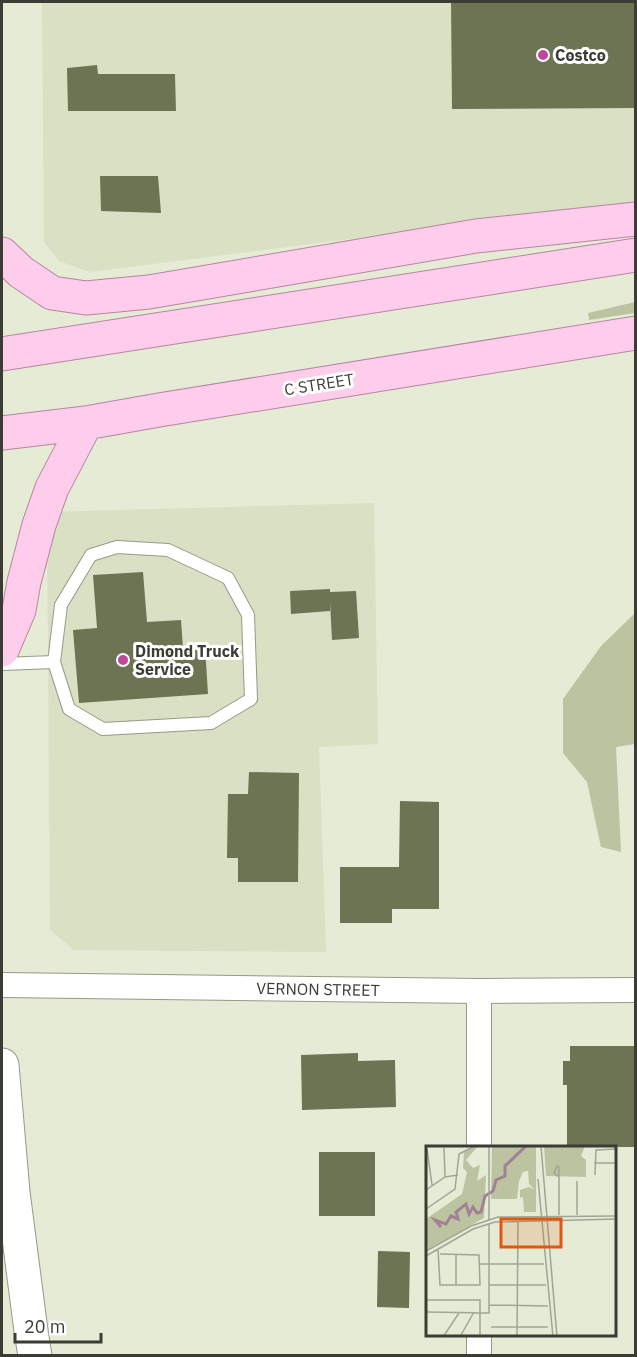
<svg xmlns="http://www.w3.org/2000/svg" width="637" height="1357" viewBox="0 0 637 1357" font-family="'IBM Plex Sans',sans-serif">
	<rect width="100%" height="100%" fill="#e5ebd5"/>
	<path fill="#dae0c3" d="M42 2H635V203L90 272 59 261 44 242Z
		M374 503 378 744 319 747 326 952 74 950 50 930 47 512Z"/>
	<path fill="#bcc3a1" d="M635 302V313L589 320 588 313Z
		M635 613V744L616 747 621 852 601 847 587 782 563 753V699L601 646Z"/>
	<path fill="#6d7454" d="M451 2H636V108L452 109Z
		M97 65 98 74H175L176 111H68L67 68Z
		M100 176H158L161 213 101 211Z
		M143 572 147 622 181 620 183 648 205 647 208 694 79 703 73 630 97 628 93 575Z
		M330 589V592L356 591 359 638 332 640 330 602V611L291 614 290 591Z
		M249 772 299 773 298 882H238V858H227L228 794H248Z
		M400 801 439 802V909H392V923H340V867H399Z
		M570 1046H636V1147H567V1085H563V1061H570Z
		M358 1053V1061L395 1060 396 1107 302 1110 301 1055Z
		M319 1152H375V1216H319Z
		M378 1251 410 1252 409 1308 377 1307Z"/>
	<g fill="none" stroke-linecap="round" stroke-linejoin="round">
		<g stroke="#959a86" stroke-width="14">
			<path id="service" d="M117 547 168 550 228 578 248 615 251 699 211 723 103 729 69 709 54 662 61 605 91 555Z
				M2 664 54 662"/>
		</g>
		<g stroke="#959a86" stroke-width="26">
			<path id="minor" d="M2 985 479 991 636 990
				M479 991V1147
				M479 1334V1356"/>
		</g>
		<g stroke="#959a86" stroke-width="35">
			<path id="secondary" d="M2 1065 13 1192 31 1331 35 1356"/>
		</g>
		<g stroke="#b884a2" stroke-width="35">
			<path id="primary" d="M2 254 21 272 52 293 86 298 149 292 476 236 636 219
				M2 354 636 255
				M2 433 86 423 159 410 636 333
				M2 650 19 610 24 582 39 525 52 488 86 423"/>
		</g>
		<use href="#service" stroke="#fff" stroke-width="12"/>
		<use href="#minor" stroke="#fff" stroke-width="24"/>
		<use href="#secondary" stroke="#fff" stroke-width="33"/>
		<use href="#primary" stroke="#fdcdeb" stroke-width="33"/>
	</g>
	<g fill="#c1479b" stroke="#fff" stroke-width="2">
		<circle cx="543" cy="55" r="6"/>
		<circle cx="123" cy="660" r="6"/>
	</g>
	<g text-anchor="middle" stroke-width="6" stroke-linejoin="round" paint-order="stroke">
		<g font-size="16" font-weight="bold" fill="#3b3d35" stroke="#fff" text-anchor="start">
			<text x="555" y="61">Costco</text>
			<text x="135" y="657">Dimond Truck<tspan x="135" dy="18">Service</tspan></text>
		</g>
		<g font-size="16" fill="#3b3d35" stroke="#fff">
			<text transform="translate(319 384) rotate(-9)" y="6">C STREET</text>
			<text transform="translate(318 989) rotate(1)" y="6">VERNON STREET</text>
		</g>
	</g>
	<g transform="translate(426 1146)">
		<rect width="190" height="190" fill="#e5ebd5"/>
		<path d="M52 0 40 14 47 22 54 19 51 35 60 29 58 72 0 104V73L36 48 41 26 37 22 38 6ZM66 0H110V66H98L97 51 94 52V44L103 41 109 44 103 38 102 25 97 26 93 35 91 53H65ZM118 0H159L155 10 160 14V31L120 30Z" fill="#bcc3a1"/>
		<path fill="none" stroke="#a18194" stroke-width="3" d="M15 81 9 74 20 78 25 70 32 73 30 66 40 58 43 68 47 61 51 67 55 66 59 50 67 45 70 34 79 30V20L100 0"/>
		<path fill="none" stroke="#a1a595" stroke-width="1.5" d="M115 0 131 191M18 2 19 31M1 3 6 39M168 17H191M169 29 170 4 191 3M112 33 127 191M151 35V69M0 44 19 31 32 29M0 63 29 43 33 8 49 0M133 69V21L131 20 128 27 133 31M63 75V0M12 103 14 139H54L53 109 14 108M0 105 45 80 72 71 190 70M0 110 47 83 69 76 191 73M53 118H118M30 139V108M63 139H120M0 154H54V191M63 159 122 160M0 166 63 167V78M65 181H122M35 189 48 166M17 191 33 167M91 191 92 75"/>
		<path fill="#df580e" fill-opacity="0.15" stroke="#df580e" stroke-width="3" d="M75 73H135V101H75Z"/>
		<rect width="190" height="190" fill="none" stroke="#3b3d35" stroke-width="3"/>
	</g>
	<rect width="637" height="1357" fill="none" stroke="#3b3d35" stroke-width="6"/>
	<path d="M15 1333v9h86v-9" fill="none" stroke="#3b3d35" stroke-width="3"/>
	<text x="24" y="1333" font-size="18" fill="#3b3d35" stroke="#ffffff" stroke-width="4.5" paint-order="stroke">20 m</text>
</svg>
